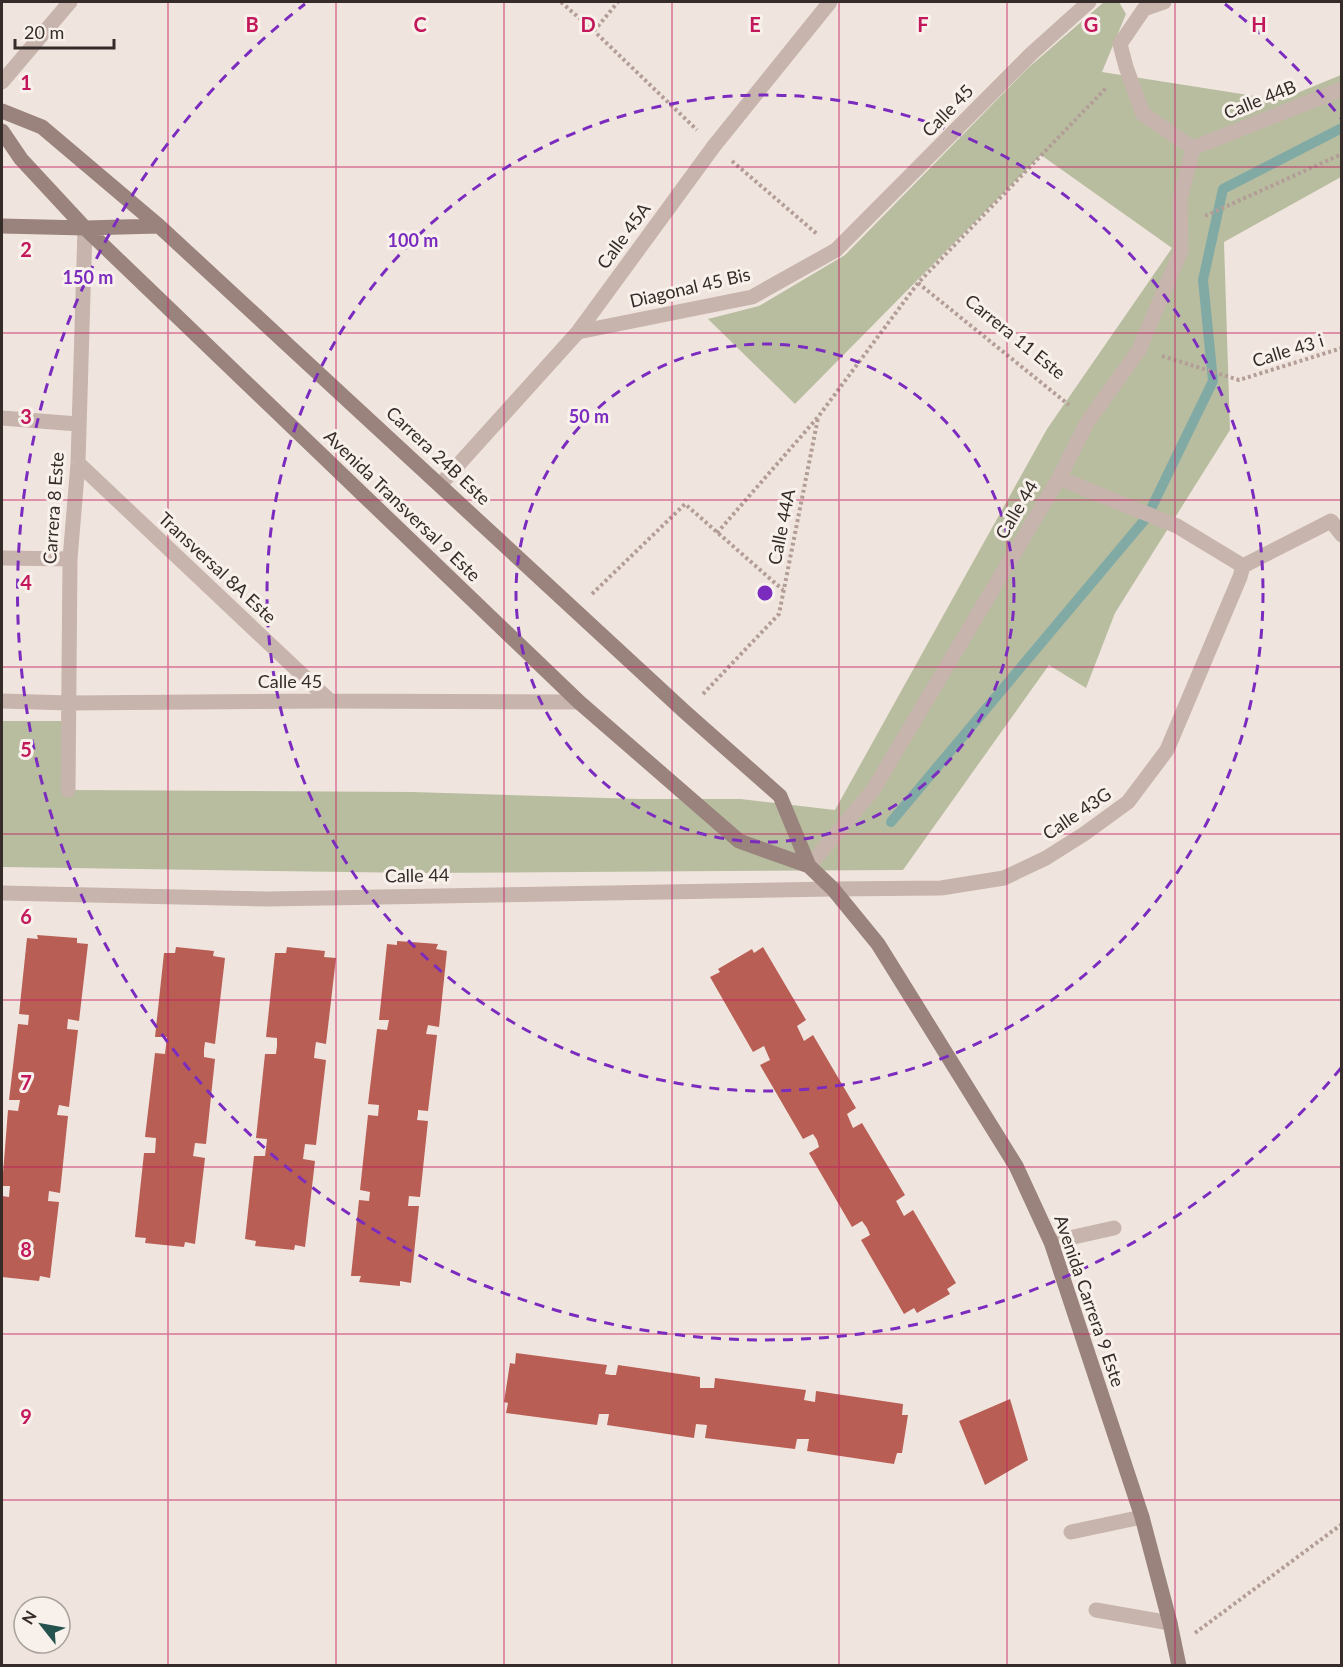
<svg xmlns="http://www.w3.org/2000/svg" width="1343" height="1667" viewBox="0 0 1343 1667" font-family="Lato,sans-serif">
	<rect width="100%" height="100%" fill="#f0e5de"/>
	<path fill="#b8bda0" d="M1104 2H1119L1126 14 1102 72 1280 100 1341 75V177L1224 242 1230 430 1115 613 1086 688 1049 665 903 870 419 873 2 867V721H69V790L412 792 639 799H741L835 810 1047 429 1172 248 1041 155 795 404 708 319 759 306 845 255 1028 68Z"/>
	<g fill="none" stroke-linecap="round" stroke-linejoin="round">
		<path stroke="#81aaa5" stroke-width="10" d="M891 822 1147 517 1213 381 1203 280 1223 189 1342 128"/>
	</g>
	<path fill="#b85e54" d="M37 935 77 938V943L88 944 79 1021 68 1019 67 1029 78 1030 69 1107 59 1105 57 1115 68 1116 60 1193 49 1191 48 1201 59 1202 50 1278 40 1276 39 1281 2 1277V1196L9 1197 10 1186H2L8 1110 18 1111 20 1100H9L18 1024 28 1025 29 1015 19 1014 27 938 38 939Z
		M397 941 438 944 436 949 447 951 439 1027 428 1025 426 1034 437 1035 428 1111 418 1110V1114L417 1120 428 1121 420 1197 409 1196 408 1206H419L411 1283 400 1281V1286L359 1282 361 1276H351L359 1200 369 1201 370 1192 360 1190 368 1115 378 1116 379 1105 368 1104 377 1029 387 1030 389 1020H379L387 944 397 945Z
		M176 947 214 951 213 956 225 958 215 1044 205 1042 204 1050V1057L215 1059 206 1144 195 1143 194 1150 193 1156 205 1158 195 1244 185 1242 184 1247 145 1243 146 1238 135 1237 144 1153H155L156 1138 145 1137 155 1053 165 1054 167 1037H155L164 953H175Z
		M287 947 325 951 324 957 336 958 326 1044 316 1042 315 1049 314 1058 326 1060 316 1145 305 1144 303 1159 315 1161 305 1247 295 1245 294 1250 255 1246 256 1241 245 1239 254 1156H265L266 1148 267 1139 256 1138 265 1054H276L277 1046V1038L266 1037 275 953H286Z
		M763 947 806 1020 797 1026 804 1041 813 1035 856 1108 847 1114 853 1128 862 1123 905 1195 896 1201 904 1216 913 1210 956 1283 947 1289 950 1294 917 1313 914 1308 904 1314 861 1240 870 1235 867 1228 862 1221 852 1227 809 1153 819 1147 817 1140 813 1134 803 1139 760 1065 770 1060 764 1046 753 1052 710 977 720 972 718 969 752 949 754 953Z
		M516 1353 607 1365 605 1374 611 1375H616L618 1365 700 1377V1388H714L715 1378 806 1390 804 1400 815 1402 816 1391 903 1404 902 1415H908L902 1453H897L894 1464 807 1451 809 1439H797L795 1449 705 1438 707 1425 696 1424 694 1438 607 1425 609 1414H599L597 1425 506 1413 508 1403 504 1402 510 1363 515 1364Z
		M1010 1399 1028 1460 985 1485 959 1421Z"/>
	<g fill="none" stroke-linecap="round" stroke-linejoin="round">
		<path stroke="#b29e96" stroke-width="4" stroke-dasharray="3 3" stroke-linecap="butt" d="M561 2 594 31 697 130
			M594 31 618 2
			M732 161 817 234
			M1205 216 1342 154
			M918 283 1069 405
			M1162 356 1239 380 1342 348
			M717 533 818 417 918 283 1107 87
			M592 594 685 504 783 590
			M703 694 779 614 818 418
			M1195 1633 1342 1524"/>
		<path stroke="#c7b4ac" stroke-width="15" d="M1051 1242 1114 1228
			M1071 1532 1142 1517
			M1096 1610 1170 1623"/>
		<path stroke="#c7b4ac" stroke-width="15" d="M1164 2 1144 9 1120 44 1126 67 1143 114 1193 148
			M2 82 70 2
			M1193 148 1342 89
			M578 332 752 297 836 250 1031 54 1089 2
			M2 418 78 424
			M78 463 330 701
			M1059 478 1177 526 1243 566
			M440 485 578 332 714 146 830 2
			M2 558 70 559
			M2 701 69 703 330 701 579 702
			M68 790 70 559 78 463 85 228
			M809 866 873 790 1059 478 1088 421 1139 350 1181 251 1180 199 1193 148
			M833 889 941 888 1004 878 1046 858 1084 834 1128 802 1167 750 1240 577 1243 566 1331 521 1342 535"/>
		<path stroke="#c7b4ac" stroke-width="15" d="M2 893 268 899 833 889"/>
		<path stroke="#9a837d" stroke-width="15" d="M2 111 42 127 159 226 685 712 780 796 809 866
			M2 131 21 159 85 228 579 702 739 841 809 866 833 889 878 944 1016 1166 1051 1242 1142 1517 1170 1623 1179 1666
			M2 226 85 228 159 226"/>
	</g>
	<path fill="none" stroke="#c2185b" stroke-width="1.5" stroke-opacity="0.55" d="M168 2V1666M336 2V1666M504 2V1666M672 2V1666M839 2V1666M1007 2V1666M1175 2V1666M2 167H1342M2 333H1342M2 500H1342M2 667H1342M2 834H1342M2 1000H1342M2 1167H1342M2 1334H1342M2 1500H1342"/>
	<g fill="none" stroke="#7b2cbf" stroke-width="3" stroke-dasharray="10 8">
		<circle cx="765" cy="593" r="249"/>
		<circle cx="765" cy="593" r="498"/>
		<path d="M1341 1068A747 747 0 1 1 305 4M1225 4A747 747 0 0 1 1341 118"/>
	</g>
	<g text-anchor="middle" stroke-width="6" stroke-linejoin="round" paint-order="stroke">
		<g font-size="18" fill="#352c2a" stroke="#f8f0ea">
			<text transform="translate(1260 100) rotate(-22)" y="6">Calle 44B</text>
			<text transform="translate(948 111) rotate(-46)" y="6">Calle 45</text>
			<text transform="translate(624 236) rotate(-54)" y="6">Calle 45A</text>
			<text transform="translate(690 288) rotate(-13)" y="6">Diagonal 45 Bis</text>
			<text transform="translate(1015 337) rotate(39)" y="6">Carrera 11 Este</text>
			<text transform="translate(1288 351) rotate(-17)" y="6">Calle 43 i</text>
			<text transform="translate(438 456) rotate(43)" y="6">Carrera 24B Este</text>
			<text transform="translate(402 506) rotate(44)" y="6">Avenida Transversal 9 Este</text>
			<text transform="translate(54 508) rotate(-86)" y="6">Carrera 8 Este</text>
			<text transform="translate(1017 510) rotate(-59)" y="6">Calle 44</text>
			<text transform="translate(782 527) rotate(-79)" y="6">Calle 44A</text>
			<text transform="translate(217 568) rotate(43)" y="6">Transversal 8A Este</text>
			<text x="290" y="688">Calle 45</text>
			<text transform="translate(1077 814) rotate(-34)" y="6">Calle 43G</text>
			<text transform="translate(417 876) rotate(-1)" y="6">Calle 44</text>
			<text transform="translate(1089 1301) rotate(71)" y="6">Avenida Carrera 9 Este</text>
		</g>
	</g>
	<g font-size="20" text-anchor="middle" font-weight="bold" fill="#c2185b" stroke="#f8f0ea" stroke-width="6" stroke-linejoin="round" paint-order="stroke">
		<text x="252" y="32">B</text>
		<text x="420" y="32">C</text>
		<text x="588" y="32">D</text>
		<text x="755" y="32">E</text>
		<text x="923" y="32">F</text>
		<text x="1091" y="32">G</text>
		<text x="1259" y="32">H</text>
		<text x="26" y="90">1</text>
		<text x="26" y="257">2</text>
		<text x="26" y="424">3</text>
		<text x="26" y="590">4</text>
		<text x="26" y="757">5</text>
		<text x="26" y="924">6</text>
		<text x="26" y="1090">7</text>
		<text x="26" y="1257">8</text>
		<text x="26" y="1424">9</text>
	</g>
	<circle cx="765" cy="593" r="9" fill="#7b2cbf" stroke="#f8f0ea" stroke-width="3"/>
	<g font-size="18" text-anchor="middle" font-weight="bold" fill="#7b2cbf" stroke="#f8f0ea" stroke-width="6" stroke-linejoin="round" paint-order="stroke">
		<text x="413" y="247">100 m</text>
		<text x="88" y="284">150 m</text>
		<text x="589" y="423">50 m</text>
	</g>
	<rect width="1343" height="1667" fill="none" stroke="#352c2a" stroke-width="6"/>
	<g transform="translate(42 1625) rotate(301)"><circle r="28" fill="#f8f0ea" stroke="#aaa29d" stroke-width="1.5"/>
	<path d="M0-4.5L10 22L0 15L-10 22Z" fill="#24524f"/>
	<text y="-9" font-size="16" font-weight="bold" text-anchor="middle" fill="#352c2a">N</text>
	</g>
	<path d="M15 39v9h99v-9" fill="none" stroke="#352c2a" stroke-width="3"/>
	<text x="24" y="39" font-size="18" fill="#352c2a" stroke="#f8f0ea" stroke-width="4.5" paint-order="stroke">20 m</text>
</svg>
